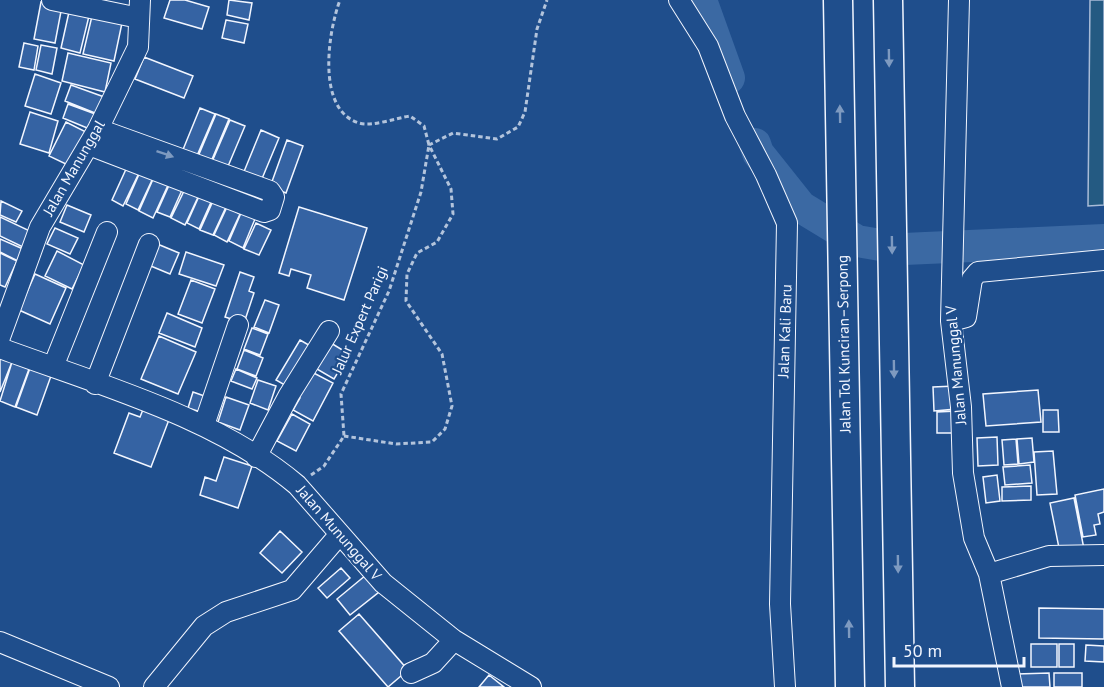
<svg xmlns="http://www.w3.org/2000/svg" width="1104" height="687" viewBox="0 0 1104 687" font-family="'PT Sans',sans-serif">
	<rect width="100%" height="100%" fill="#1f4e8c"/>
	<path fill="#245a82" stroke="#a8bbd7" stroke-width="1.5" d="M1090 0H1104V205L1088 206Z"/>
	<g fill="none" stroke-linecap="round" stroke-linejoin="round">
		<path stroke="#3b69a3" stroke-width="32" d="M701 0 729 78
			M755 144 758 153 801 207 857 241 904 249 1104 240"/>
	</g>
	<path fill="#3563a3" stroke="#f2f6ff" stroke-width="1.5" d="M170 0H185L209 7 202 29 164 18Z
		M229 0 252 3 249 20 227 15Z
		M41 2 62 6 55 43 34 39Z
		M69 12 89 16 80 53 61 48Z
		M92 16 122 23 114 61 83 54Z
		M226 20 248 24 244 43 222 38Z
		M24 43 38 46 34 70 19 67Z
		M41 45 57 48 52 74 36 70Z
		M68 53 111 63 105 92 62 81Z
		M144 57 193 76 184 98 135 79Z
		M35 74 61 83 51 114 25 106Z
		M71 85 107 98 100 115 65 101Z
		M68 104 98 115 92 130 63 118Z
		M200 108 215 114 196 158 182 152Z
		M30 112 58 121 49 153 20 144Z
		M216 114 229 119 210 164 197 159Z
		M230 120 245 126 226 171 211 164Z
		M66 122 86 132 70 166 49 156Z
		M261 130 279 138 261 181 243 174Z
		M287 140 303 146 286 193 270 187Z
		M127 167 139 173 123 206 112 200Z
		M140 172 153 178 138 210 126 204Z
		M154 177 169 183 153 218 139 211Z
		M170 183 183 188 170 217 157 212Z
		M185 189 199 195 185 225 171 218Z
		M200 194 212 200 199 229 187 223Z
		M1 201 22 211 16 222 0 215Z
		M213 201 226 207 213 235 200 230Z
		M67 205 91 215 84 232 60 222Z
		M227 207 240 214 227 242 214 235Z
		M299 207 367 228 344 300 307 288 311 275 291 269 289 276 279 273Z
		M241 213 255 219 243 248 229 241Z
		M0 217 32 232 25 248 0 236Z
		M256 223 271 230 259 255 244 249Z
		M55 228 78 238 70 254 47 244Z
		M0 239 23 249 18 261 0 252Z
		M155 243 179 253 170 274 146 264Z
		M57 251 84 265 72 289 45 276Z
		M186 252 224 265 216 286 179 274Z
		M0 253 17 261 5 287 0 285Z
		M240 272 254 277 249 291 254 293 244 323 225 317Z
		M35 274 66 288 50 324 19 310Z
		M191 280 215 289 202 323 178 314Z
		M265 300 279 305 269 333 254 327Z
		M167 313 202 328 195 347 159 333Z
		M252 328 268 334 260 355 244 349Z
		M159 336 196 352 178 394 141 379Z
		M300 340 314 348 290 388 276 380Z
		M326 340 349 354 334 379 310 365Z
		M244 350 263 358 256 376 237 369Z
		M0 358 12 362 0 392Z
		M12 362 29 369 15 407 0 401Z
		M30 368 51 376 37 415 16 407Z
		M236 369 257 378 252 389 231 381Z
		M308 370 333 383 313 421 293 410 300 398 294 396Z
		M258 380 276 386 268 410 250 403Z
		M955 386 956 409 934 411 933 387Z
		M1038 390 1041 422 986 426 983 394Z
		M193 392 210 398 204 413 188 408Z
		M226 397 249 405 240 430 218 422Z
		M144 407 170 417 151 467 114 453 129 413 140 417Z
		M1043 410H1058L1059 432H1043Z
		M957 411 958 433H937V412Z
		M292 414 310 424 296 451 277 441Z
		M997 437 998 465 978 466 977 438Z
		M1032 438 1034 462 1019 464 1017 439Z
		M1016 439 1018 464 1004 465 1002 440Z
		M1053 451 1057 494 1037 495 1034 452Z
		M224 457 252 466 238 508 200 495 205 477 216 481Z
		M1030 465 1032 483 1005 485 1003 467Z
		M997 475 1000 501 986 503 983 477Z
		M1031 486V500L1002 501V487Z
		M1104 489V512L1098 514 1100 524 1094 525 1096 535 1083 537 1075 495Z
		M1074 498 1084 549 1060 553 1050 503Z
		M280 531 302 552 282 573 260 553Z
		M341 568 350 578 327 598 318 588Z
		M366 575 379 592 350 615 337 599Z
		M1039 608 1104 609V639L1039 638Z
		M359 614 408 670 388 687 339 631Z
		M1031 644H1057V667H1031Z
		M1059 644H1074V667H1059Z
		M1086 645 1104 646V662L1085 661Z
		M1049 673 1050 687H1018L1017 674Z
		M1054 673H1082V687H1054Z
		M489 675 504 687H479Z"/>
	<g fill="none" stroke-linecap="round" stroke-linejoin="round">
		<g stroke="#f2f6ff" stroke-width="22">
			<path id="minor" d="M52 0 139 18
				M679 0 708 46 735 116 766 175 787 223 780 604 785 687
				M959 0 951 321 961 407 963 473 974 538 989 574 1012 687
				M89 145 264 212 270 210 274 197 270 191 98 129
				M951 321 966 317 972 279 978 272 1104 260
				M0 337 40 227 98 129 138 47 140 0
				M0 348C97 384 217 417 297 485L383 583 454 640 531 687
				M53 367 107 232
				M95 384 149 244
				M204 425 238 325
				M256 457 289 395 329 331
				M989 574 1049 556 1104 555
				M0 642 109 687
				M411 673 433 663 454 640
				M154 687 204 626 226 612 292 590 340 534"/>
		</g>
		<g stroke="#f2f6ff" stroke-width="31">
			<path id="highway" d="M838 0 850 687
				M888 0 900 687"/>
		</g>
		<path stroke="#b3c4dc" stroke-width="3" stroke-dasharray="4.5 3" stroke-linecap="butt" d="M344 436 396 444 432 442 445 429 452 406 442 354 406 301 407 274 417 253 437 242 453 214 451 189 429 145 453 133 497 139 518 127 525 112 537 29 547 0
			M311 475 324 466 344 436 341 394 389 291 421 192 429 145 424 126 410 116C396 118 372 127 359 123 316 110 328 32 340 0"/>
		<use href="#minor" stroke="#1f4e8c" stroke-width="20"/>
		<use href="#highway" stroke="#1f4e8c" stroke-width="28"/>
	</g>
	<defs><path id="oneway-solid" d="M-6-.8H1V-3.2L6.5 0L1 3.2V.8H-6Z" transform="scale(1.5)"/></defs>
	<g fill="#7e9ac0">
		<use href="#oneway-solid" transform="translate(889 58) rotate(89)"/>
		<use href="#oneway-solid" transform="translate(840 114) rotate(-91)"/>
		<use href="#oneway-solid" transform="translate(165 154) rotate(19)"/>
		<use href="#oneway-solid" transform="translate(892 245) rotate(89)"/>
		<use href="#oneway-solid" transform="translate(894 369) rotate(89)"/>
		<use href="#oneway-solid" transform="translate(898 564) rotate(89)"/>
		<use href="#oneway-solid" transform="translate(849 629) rotate(-91)"/>
	</g>
	<g text-anchor="middle" stroke-width="4.5" stroke-linejoin="round" paint-order="stroke">
		<g font-size="15" fill="#f2f6ff" stroke="#1f4e8c">
			<text transform="translate(74 168) rotate(-60)" y="5">Jalan Manunggal</text>
			<text transform="translate(360 320) rotate(-66)" y="5">Jalur Expert Parigi</text>
			<text transform="translate(785 331) rotate(-88)" y="5">Jalan Kali Baru</text>
			<text transform="translate(844 344) rotate(-91)" y="5">Jalan Tol Kunciran–Serpong</text>
			<text transform="translate(956 365) rotate(-95)" y="5">Jalan Manunggal V</text>
			<text transform="translate(339 533) rotate(49)" y="5">Jalan Mununggal V</text>
		</g>
	</g>
	<path d="M894 657v9h130v-9" fill="none" stroke="#f2f6ff" stroke-width="3"/>
	<text x="903" y="657" font-size="18" fill="#f2f6ff" stroke="#1f4e8c" stroke-width="4.5" paint-order="stroke">50 m</text>
</svg>
